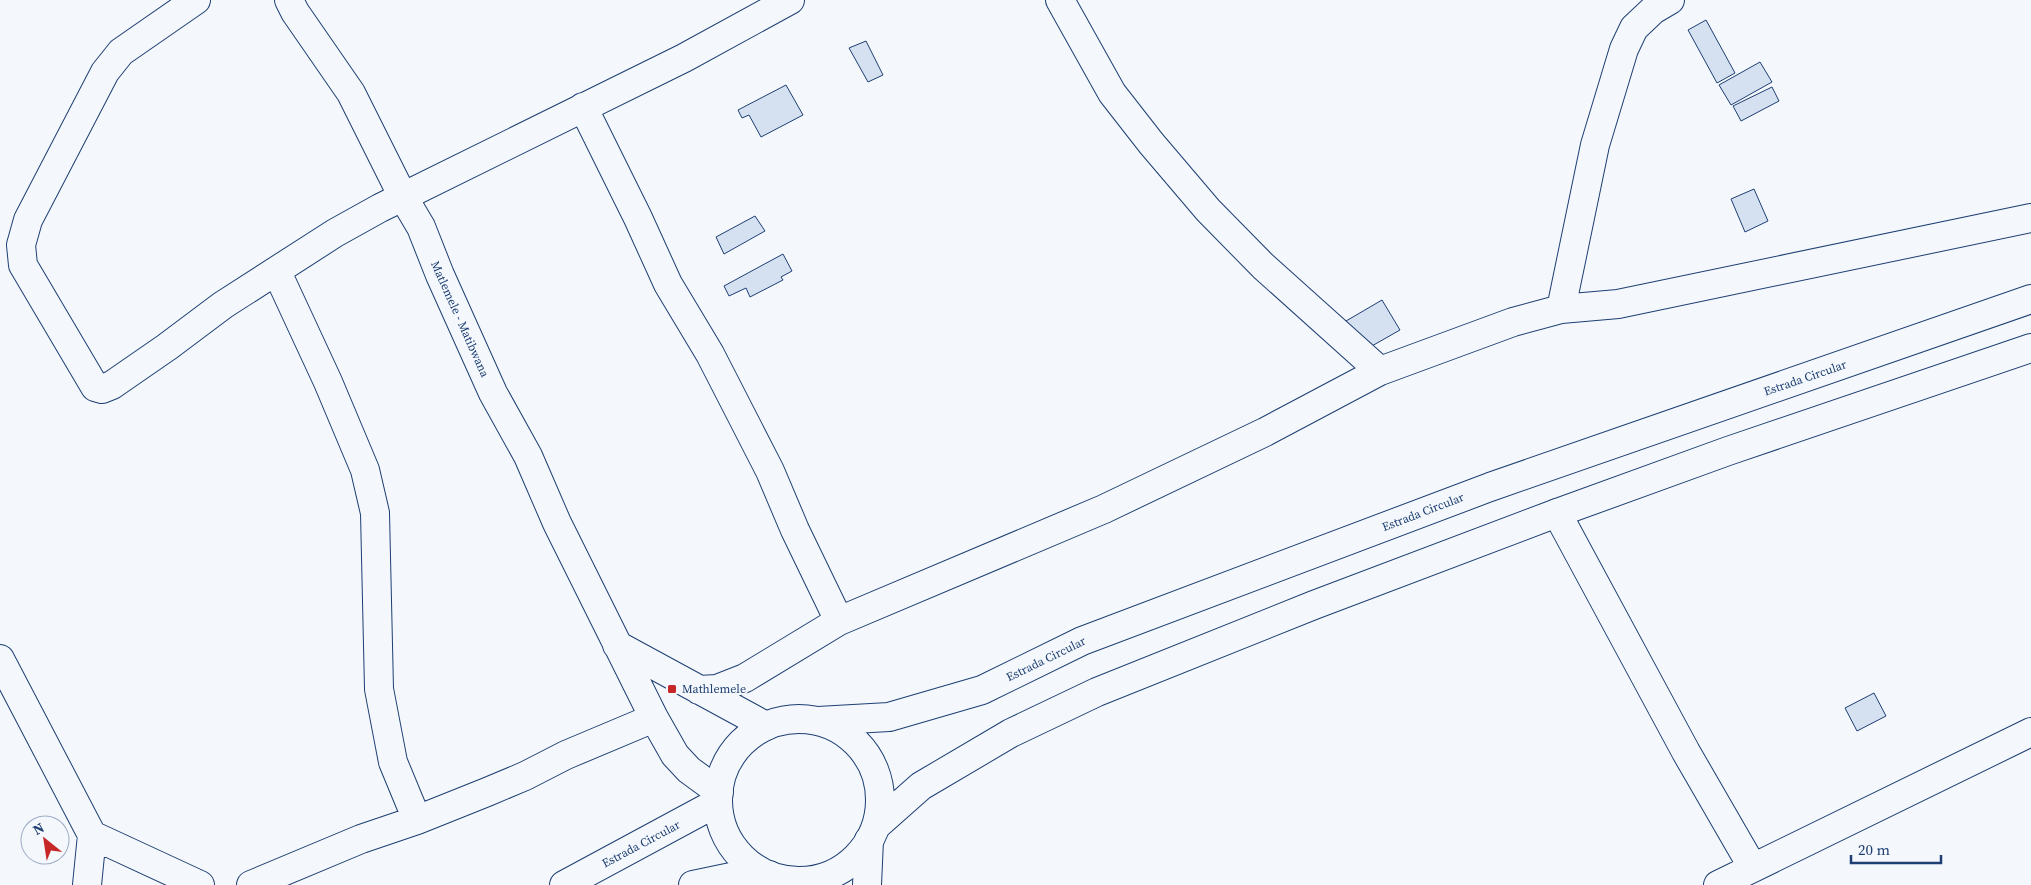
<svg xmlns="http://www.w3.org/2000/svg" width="2031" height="885" viewBox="0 0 2031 885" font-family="'Source Serif 4',serif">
	<rect width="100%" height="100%" fill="#f4f7fb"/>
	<path fill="#d5e0f0" stroke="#1d3f73" d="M1706 20 1735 73 1717 83 1688 30Z
		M866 41 883 75 868 82 849 48Z
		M1760 62 1772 82 1731 105 1719 85Z
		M786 85 803 115 761 137 749 115 742 118 738 110Z
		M1772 87 1779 101 1741 121 1733 106Z
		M1754 189 1768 221 1745 232 1731 199Z
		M755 216 765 231 724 254 716 237Z
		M783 254 792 271 781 277 783 280 750 297 746 288 729 296 724 286Z
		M1382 300 1400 330 1363 351 1346 321Z
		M1874 693 1886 716 1857 731 1845 708Z"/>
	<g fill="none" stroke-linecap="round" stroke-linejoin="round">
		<g stroke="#1d3f73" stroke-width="30">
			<path id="minor" d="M196 0 121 52 105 72 28 220 21 245 23 265 95 387 102 389 112 385 167 347 223 305 335 233 380 208 684 58 790 0
				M289 0 295 12 351 93 402 195 421 227 440 275 493 393 528 456 557 523 654 718 675 755 689 770 719 792
				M1060 0 1112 93 1151 143 1208 210 1263 266 1380 371
				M583 107 638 218 668 284 710 354 770 471 795 530 839 621
				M277 272 328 382 365 470 375 513 379 689 393 762 417 820
				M1561 309 1595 145 1624 49 1634 28 1653 10 1670 0
				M1557 513 1686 752 1753 868
				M617 645 766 726
				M0 659 92 835 87 885
				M699 690 717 689 745 678 839 621 1104 509 1265 432 1380 371 1513 322 1561 309 1618 304 2031 218
				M92 835 200 885
				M251 885 361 839 417 820 487 792 525 776 566 755 654 718
				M1718 885 2031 732"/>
		</g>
		<g stroke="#1d3f73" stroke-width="30">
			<path id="tertiary" d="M769 875 776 885
				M867 885 869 840"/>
		</g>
		<g stroke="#1d3f73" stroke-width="30">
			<path id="primary" d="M718 800a81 81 0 1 1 162 0a81 81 0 1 1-162 0Z
				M818 721 889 717 982 690 1082 641 1490 487 2031 299
				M877 825 921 786 1011 733 1097 692 1314 605 1557 513 1728 451 2031 348
				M564 885 718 802
				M693 885 760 871"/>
		</g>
		<use href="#minor" stroke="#f4f7fb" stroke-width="28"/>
		<use href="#tertiary" stroke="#f4f7fb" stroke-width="28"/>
		<use href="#primary" stroke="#f4f7fb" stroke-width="28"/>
	</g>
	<rect fill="#c62828" stroke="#f4f7fb" stroke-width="2" x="667" y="684" width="10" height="10" rx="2.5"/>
	<g text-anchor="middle" stroke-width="4" stroke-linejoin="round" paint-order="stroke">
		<g font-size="12" fill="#1d3f73" stroke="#f4f7fb">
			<text transform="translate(460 319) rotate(66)" y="4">Matlemele - Matibwana</text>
			<text transform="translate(1805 378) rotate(-19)" y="4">Estrada Circular</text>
			<text transform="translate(1423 512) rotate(-21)" y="4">Estrada Circular</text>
			<text transform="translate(1046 659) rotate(-26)" y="4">Estrada Circular</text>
			<text transform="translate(641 844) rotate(-28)" y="4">Estrada Circular</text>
		</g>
		<g font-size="12" fill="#1d3f73" stroke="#f4f7fb" text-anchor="start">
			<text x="682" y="693">Mathlemele</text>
		</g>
	</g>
	<g transform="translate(45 840) rotate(330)"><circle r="24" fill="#f4f7fb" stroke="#9eadc5"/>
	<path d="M0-4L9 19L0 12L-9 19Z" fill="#c62828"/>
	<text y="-8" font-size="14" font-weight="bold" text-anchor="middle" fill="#1d3f73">N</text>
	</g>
	<path d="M1851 855v8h90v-8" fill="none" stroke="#1d3f73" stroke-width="2.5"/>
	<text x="1858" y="855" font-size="15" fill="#1d3f73" stroke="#f4f7fb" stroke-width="4" paint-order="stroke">20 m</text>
</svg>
